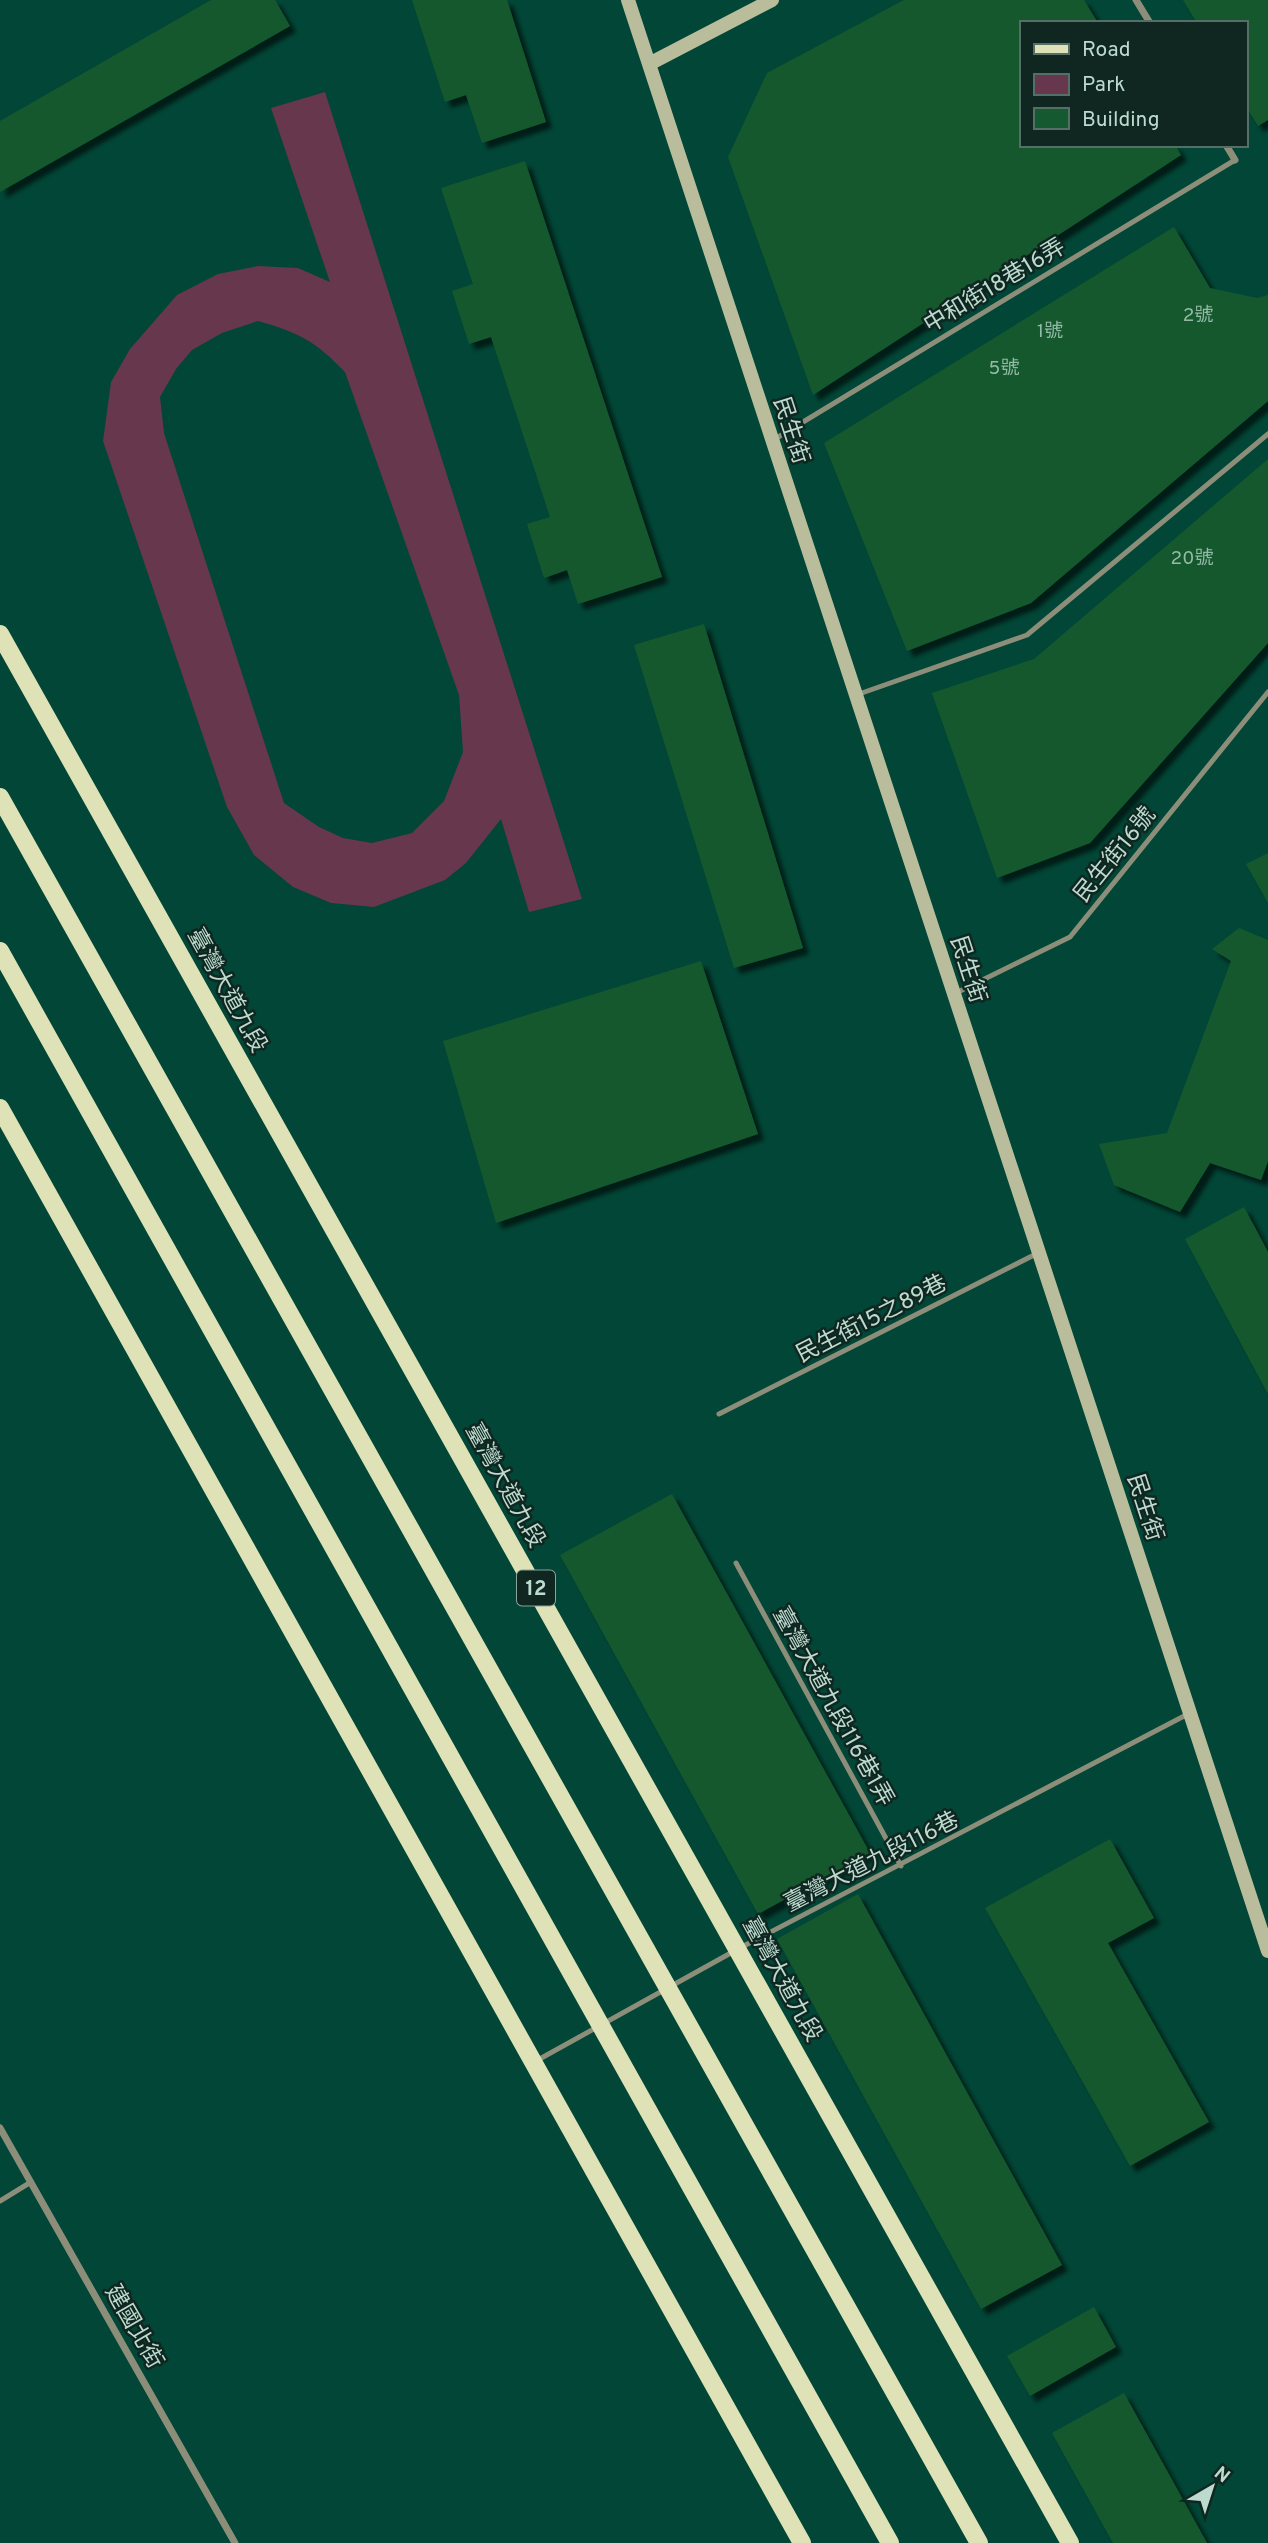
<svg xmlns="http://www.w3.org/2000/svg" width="1268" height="2543" viewBox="0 0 1268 2543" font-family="Overpass,'Noto Sans TC',sans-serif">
	<defs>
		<filter id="shadow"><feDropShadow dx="6" dy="6" stdDeviation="2" flood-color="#0009"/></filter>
	</defs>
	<rect width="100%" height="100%" fill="#014636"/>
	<path fill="#66374d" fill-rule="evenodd" d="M325 92 582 899 529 912 501 819 466 863 445 880 374 907 331 903 293 887 254 855 227 807 103 441 111 382 130 349 177 295 218 274 258 266 298 268 330 282 271 108ZM258 321C300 333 315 341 345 372L459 695 463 752 444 801 412 833 372 843 343 838 319 827 284 803 164 433 160 397 176 369 192 350 222 333Z"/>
	<path fill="#14592f" filter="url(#shadow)" d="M211 0H275L290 26 0 192V121Z
		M412 0H507L546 122 482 143 466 95 445 102Z
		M904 0H1084L1098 23H1021V145H1175L1181 155 813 395 728 157 767 73Z
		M1183 0H1268V120L1258 126 1245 105V23H1197Z
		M525 161 662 577 578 604 567 570 544 578 527 524 550 517 491 337 469 344 452 291 473 284 441 188Z
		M1174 227 1210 288 1257 298 1268 295V401L1031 603 907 651 824 443Z
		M1268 459V643L1090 843 997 878 932 693 1034 659Z
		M704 624 803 948 734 968 634 645Z
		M1268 853V903L1246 864Z
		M1239 928 1268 940V1161L1261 1180 1210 1163 1180 1212 1114 1185 1099 1144 1167 1133 1231 961 1212 949Z
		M701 961 758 1134 496 1223 443 1041Z
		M1244 1207 1268 1252V1394L1185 1239Z
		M672 1494 870 1853 758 1914 560 1555Z
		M1110 1839 1154 1918 1108 1943 1209 2122 1130 2166 985 1908Z
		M858 1894 1062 2265 981 2309 777 1939Z
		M1094 2307 1116 2347 1030 2396 1007 2356Z
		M1124 2393 1207 2543H1113L1052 2433Z"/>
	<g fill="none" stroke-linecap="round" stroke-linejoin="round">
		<path stroke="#8c8e79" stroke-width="5" d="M775 439 1235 160
			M859 694 1027 635 1268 434
			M956 993 1070 937 1268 692
			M719 1414 1038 1253
			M736 1563 901 1866
			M536 2061 738 1949 1188 1714
			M0 2201 31 2182"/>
		<path stroke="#8c8e79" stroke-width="7" d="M1136 0 1150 23
			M1226 145 1235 160
			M0 2128 235 2543"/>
		<path stroke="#babd9c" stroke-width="14" d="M628 0 1268 1951
			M649 64 772 0"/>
		<path stroke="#dee2b6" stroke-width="18" d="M0 634 1070 2543
			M0 797 979 2543
			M0 951 890 2543
			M0 1108 802 2543"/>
	</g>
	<g text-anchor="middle" stroke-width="5" stroke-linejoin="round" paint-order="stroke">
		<g font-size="19" fill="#93baa7">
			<text x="1198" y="321">2號</text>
			<text x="1050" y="337">1號</text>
			<text x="1004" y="374">5號</text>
			<text x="1192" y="564">20號</text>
		</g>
		<rect fill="#0f2720" stroke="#89a49a" stroke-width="2" x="517" y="1570.5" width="38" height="35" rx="5"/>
		<g font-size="21" font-weight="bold" fill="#bddacf">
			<text x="536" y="1595">12</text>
		</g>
		<g font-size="23" fill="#bddacf" stroke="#0f2720">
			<text transform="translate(994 285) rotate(-31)" y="8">中和街18巷16弄</text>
			<text transform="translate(792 430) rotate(72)" y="8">民生街</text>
			<text transform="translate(1114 854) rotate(-51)" y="8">民生街16號</text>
			<text transform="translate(969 969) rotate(72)" y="8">民生街</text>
			<text transform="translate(228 990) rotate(61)" y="8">臺灣大道九段</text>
			<text transform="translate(871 1318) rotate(-27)" y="8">民生街15之89巷</text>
			<text transform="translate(506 1485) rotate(61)" y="8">臺灣大道九段</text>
			<text transform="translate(1146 1507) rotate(72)" y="8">民生街</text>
			<text transform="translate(834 1706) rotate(61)" y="8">臺灣大道九段116巷1弄</text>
			<text transform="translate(871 1861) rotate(-27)" y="8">臺灣大道九段116巷</text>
			<text transform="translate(783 1979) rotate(61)" y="8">臺灣大道九段</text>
			<text transform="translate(135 2326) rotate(60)" y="8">建國北街</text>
		</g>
	</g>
	<rect x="1020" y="21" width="228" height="126" fill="#0f2720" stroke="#556f66" stroke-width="2"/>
	<rect x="1034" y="44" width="35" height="10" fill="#dee2b6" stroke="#556f66" stroke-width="2"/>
	<text x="1082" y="56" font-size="21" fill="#bddacf">Road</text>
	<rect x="1034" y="74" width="35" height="21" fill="#66374d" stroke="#556f66" stroke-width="2"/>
	<text x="1082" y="91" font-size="21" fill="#bddacf">Park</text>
	<rect x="1034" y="108" width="35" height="21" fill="#14592f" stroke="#556f66" stroke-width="2"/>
	<text x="1082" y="126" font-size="21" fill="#bddacf">Building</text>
	<g transform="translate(1212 2487) rotate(39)" stroke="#0f2720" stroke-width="5" paint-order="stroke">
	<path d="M0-5L12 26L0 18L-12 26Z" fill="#bddacf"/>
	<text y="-10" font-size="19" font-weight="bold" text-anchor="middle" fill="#bddacf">N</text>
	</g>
</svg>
